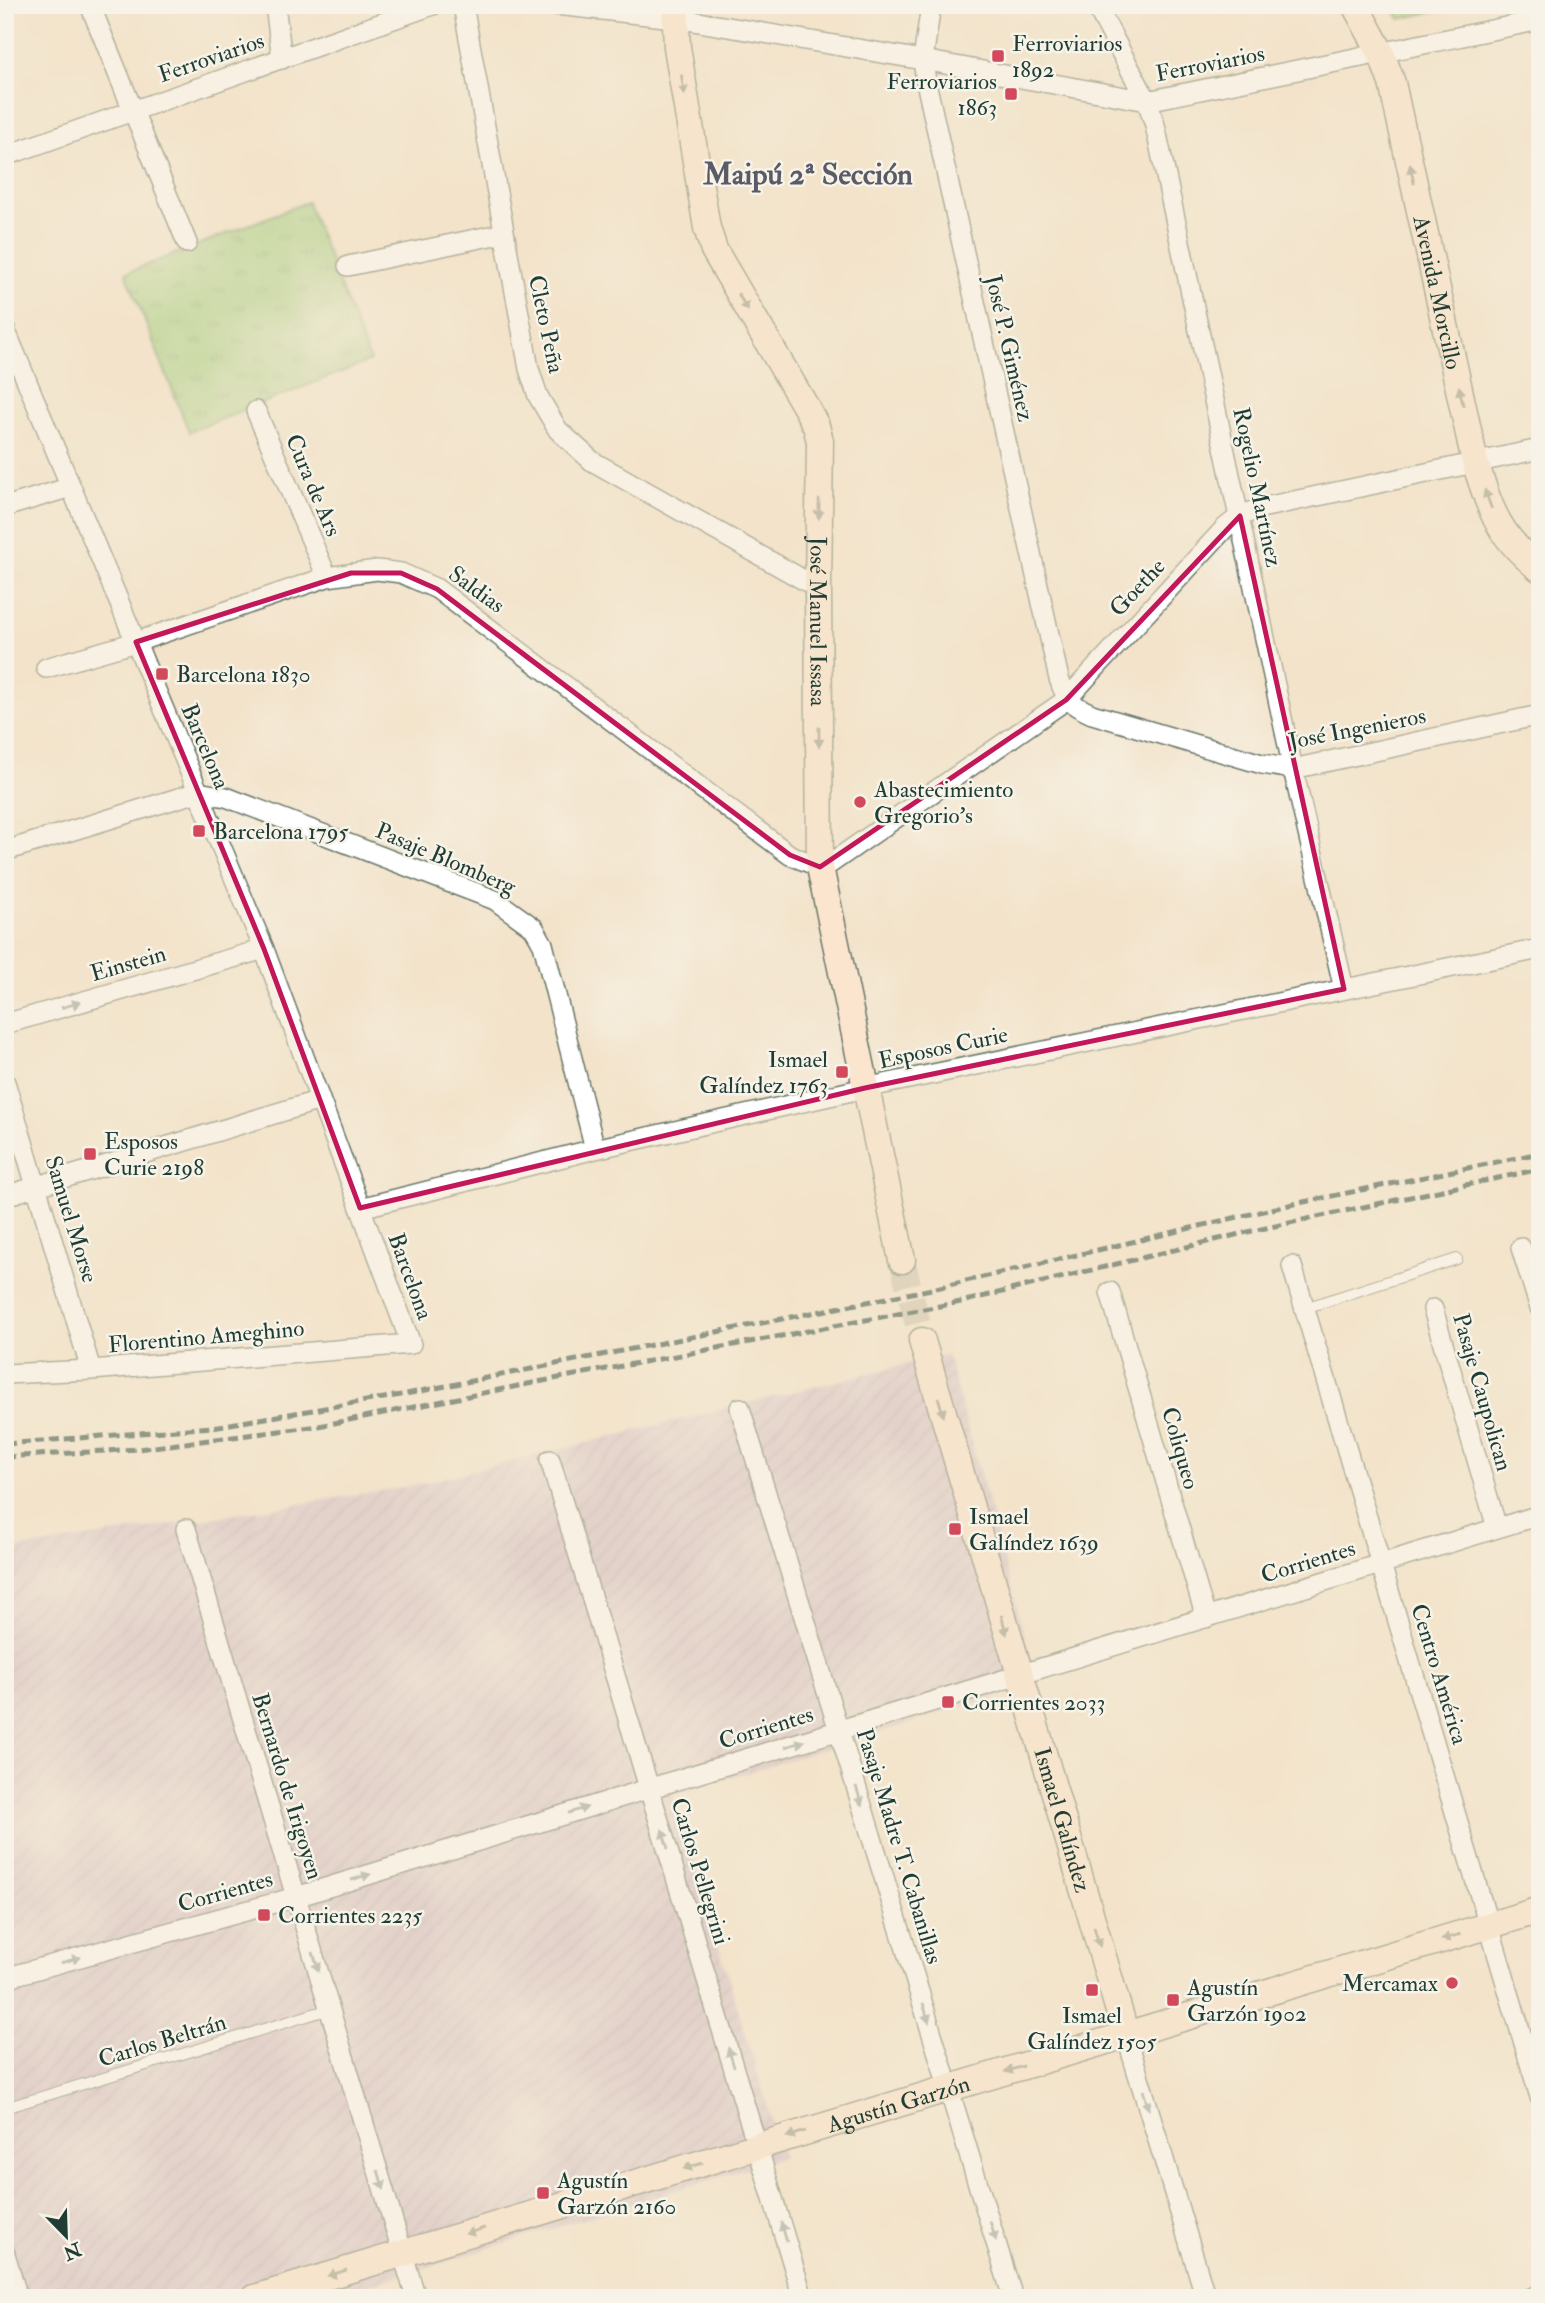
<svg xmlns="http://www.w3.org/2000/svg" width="1545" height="2303" viewBox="0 0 1545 2303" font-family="'IM FELL Double Pica',serif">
	<defs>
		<pattern id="industrial-furrows" width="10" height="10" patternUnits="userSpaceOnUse" patternTransform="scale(1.75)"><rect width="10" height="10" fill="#d1bdcb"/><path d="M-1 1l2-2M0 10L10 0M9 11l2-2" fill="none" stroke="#b3a3af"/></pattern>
		<pattern id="park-tufts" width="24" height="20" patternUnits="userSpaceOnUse" patternTransform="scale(1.75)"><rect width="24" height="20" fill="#9ecf7f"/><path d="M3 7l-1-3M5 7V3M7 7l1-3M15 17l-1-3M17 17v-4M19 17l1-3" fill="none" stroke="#80a969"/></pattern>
	</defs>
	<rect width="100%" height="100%" fill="#f7f3e8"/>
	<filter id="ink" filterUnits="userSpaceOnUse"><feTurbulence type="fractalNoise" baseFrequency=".0143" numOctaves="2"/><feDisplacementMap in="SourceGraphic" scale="14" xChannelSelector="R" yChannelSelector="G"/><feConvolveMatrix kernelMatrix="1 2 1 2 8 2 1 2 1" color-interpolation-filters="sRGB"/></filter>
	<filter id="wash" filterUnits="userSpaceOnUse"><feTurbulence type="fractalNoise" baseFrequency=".00686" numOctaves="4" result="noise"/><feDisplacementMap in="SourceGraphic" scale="28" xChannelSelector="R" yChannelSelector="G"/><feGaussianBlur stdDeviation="1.57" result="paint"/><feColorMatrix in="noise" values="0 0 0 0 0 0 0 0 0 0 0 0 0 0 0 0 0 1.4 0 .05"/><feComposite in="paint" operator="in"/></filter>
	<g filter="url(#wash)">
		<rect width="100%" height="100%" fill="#f3e3ca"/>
		<path fill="url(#industrial-furrows)" d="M947 1354 1038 1684 673 1795 783 2157 328 2298H5V1551L411 1486Z"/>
		<path fill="url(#park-tufts)" stroke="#5e865a" stroke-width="2" d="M1393 5H1462L1400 19Z
			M307 202 370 361 189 432 126 273Z"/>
	</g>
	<g filter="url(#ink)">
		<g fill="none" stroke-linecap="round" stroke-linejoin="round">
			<path stroke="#c9c2ac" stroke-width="26" stroke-dasharray="26 13" stroke-linecap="butt" d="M902 1260 922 1341"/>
			<g stroke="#697768" stroke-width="12">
				<path id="service" d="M1305 1308 1457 1259
					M5 2108 330 2009"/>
			</g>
			<g stroke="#697768" stroke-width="22">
				<path id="minor" d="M90 5 187 243
					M275 5 282 59
					M463 5 529 369 538 396 558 430 592 461 818 588
					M556 5 675 18 923 60 1147 101 1540 20
					M931 5 923 60 926 82 1059 679C1067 702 1070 704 1092 714L1262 764 1293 769 1540 715
					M1096 5 1147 101 1155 125 1293 769 1344 989
					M5 156 433 5
					M348 266 504 233
					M5 329 264 949 411 1344 91 1370 5 1374
					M256 411 327 577
					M5 507 71 487
					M46 668 136 642 327 577 377 570 401 573 437 589 790 855 820 867 831 863 1066 700 1225 528 1240 516 1261 508 1540 449
					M5 851 198 792 226 797 495 900 534 928 543 944 595 1149
					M5 1024 264 949
					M5 1082 91 1370
					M5 1196 320 1100
					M360 1208 595 1149 865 1088 1540 949
					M1521 1248 1540 1308
					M1292 1266 1540 2097
					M1110 1292 1206 1618
					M1433 1309 1497 1528
					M740 1408 1013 2298
					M550 1460 803 2298
					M186 1529 416 2298
					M5 1978 296 1897 1540 1515
					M1126 2035 1206 2298
					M5 2254 18 2298
					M1531 2298 1540 2295"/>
			</g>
			<g stroke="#697768" stroke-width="29">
				<g id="secondary">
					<path id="s1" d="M675 5 677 47 707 228 714 250 807 409 816 426 820 441 818 588 820 867 902 1260"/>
					<path id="s2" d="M1355 5 1381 53 1392 83 1475 462C1491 511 1498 536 1540 569"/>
					<path id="s3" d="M922 1341 1126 2035"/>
					<path id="s4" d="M255 2298 1540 1910"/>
				</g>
			</g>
			<use href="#service" stroke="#fff" stroke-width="10"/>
			<use href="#minor" stroke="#fff" stroke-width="19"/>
			<use href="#secondary" stroke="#fce5cf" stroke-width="26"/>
			<path stroke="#1f3d34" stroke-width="5" stroke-dasharray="10 5" stroke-linecap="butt" d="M5 1444 213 1427 401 1395 932 1289 1289 1205 1540 1153
				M5 1457 138 1449 319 1426 543 1381 961 1302 1252 1231 1540 1169"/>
		</g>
		<defs><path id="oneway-solid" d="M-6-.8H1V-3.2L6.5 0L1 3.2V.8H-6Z" transform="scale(1.75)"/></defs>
		<g fill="#8e9182">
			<use href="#oneway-solid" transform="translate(683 85) rotate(81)"/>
			<use href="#oneway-solid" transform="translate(1412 174) rotate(-102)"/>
			<use href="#oneway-solid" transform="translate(743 302) rotate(59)"/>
			<use href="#oneway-solid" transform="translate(1461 396) rotate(-102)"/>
			<use href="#oneway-solid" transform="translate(1488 499) rotate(-110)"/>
			<use href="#oneway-solid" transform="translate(819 509) rotate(91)"/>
			<use href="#oneway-solid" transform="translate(819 737) rotate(90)"/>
			<use href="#oneway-solid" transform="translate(941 1407) rotate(74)"/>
			<use href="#oneway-solid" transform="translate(1004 1625) rotate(74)"/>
			<use href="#oneway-solid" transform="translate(1097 1937) rotate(73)"/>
			<use href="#oneway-solid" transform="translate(1451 1937) rotate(163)"/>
			<use href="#oneway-solid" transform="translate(1014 2069) rotate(163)"/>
			<use href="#oneway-solid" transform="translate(796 2134) rotate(163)"/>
			<use href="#oneway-solid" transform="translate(693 2166) rotate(163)"/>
			<use href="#oneway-solid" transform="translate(475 2231) rotate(163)"/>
			<use href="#oneway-solid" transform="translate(337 2273) rotate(163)"/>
		</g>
		<g fill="#8f9e9a">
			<use href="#oneway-solid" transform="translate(71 1005) rotate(-16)"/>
			<use href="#oneway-solid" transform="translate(795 1744) rotate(-17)"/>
			<use href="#oneway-solid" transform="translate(859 1796) rotate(73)"/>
			<use href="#oneway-solid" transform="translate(578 1810) rotate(-17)"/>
			<use href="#oneway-solid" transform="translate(665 1839) rotate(-107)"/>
			<use href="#oneway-solid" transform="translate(361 1877) rotate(-17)"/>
			<use href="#oneway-solid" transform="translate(71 1960) rotate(-16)"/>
			<use href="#oneway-solid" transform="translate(316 1962) rotate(73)"/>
			<use href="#oneway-solid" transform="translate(926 2013) rotate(73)"/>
			<use href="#oneway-solid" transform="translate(731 2057) rotate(-107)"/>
			<use href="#oneway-solid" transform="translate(1146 2100) rotate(73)"/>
			<use href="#oneway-solid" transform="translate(381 2180) rotate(73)"/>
			<use href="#oneway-solid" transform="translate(993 2231) rotate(73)"/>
			<use href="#oneway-solid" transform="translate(784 2232) rotate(-106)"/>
		</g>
	</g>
	<path d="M0 0H1545V2303H0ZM1240 516 1344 989 865 1088 360 1208 264 949 136 642 351 573H401L437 589 790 855 820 867 1066 700Z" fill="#f3e3ca" fill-opacity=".55" fill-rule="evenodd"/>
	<path fill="none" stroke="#c2185b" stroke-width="5" stroke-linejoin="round" d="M1240 516 1344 989 865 1088 360 1208 264 949 136 642 351 573H401L437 589 790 855 820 867 1066 700Z"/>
	<g fill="#d1495b" stroke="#f7f3e8" stroke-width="2.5">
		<rect x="991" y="49" width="14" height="14" rx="3.5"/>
		<rect x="1004" y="87" width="14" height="14" rx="3.5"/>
		<rect x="155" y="667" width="14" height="14" rx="3.5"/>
		<circle cx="860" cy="802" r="7"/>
		<rect x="192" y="824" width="14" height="14" rx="3.5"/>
		<rect x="835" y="1065" width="14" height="14" rx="3.5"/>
		<rect x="83" y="1147" width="14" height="14" rx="3.5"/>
		<rect x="948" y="1522" width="14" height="14" rx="3.5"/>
		<rect x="941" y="1695" width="14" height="14" rx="3.5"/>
		<rect x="257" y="1908" width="14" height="14" rx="3.5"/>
		<circle cx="1452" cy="1983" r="7"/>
		<rect x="1085" y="1983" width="14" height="14" rx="3.5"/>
		<rect x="1166" y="1993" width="14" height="14" rx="3.5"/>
		<rect x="536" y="2186" width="14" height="14" rx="3.5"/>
	</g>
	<g text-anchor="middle" stroke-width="5" stroke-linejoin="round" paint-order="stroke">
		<g font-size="23" fill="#1f3d34" stroke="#f7f3e8" text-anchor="start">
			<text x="1012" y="51">Ferroviarios<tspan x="1012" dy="26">1892</tspan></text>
			<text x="997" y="89" text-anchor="end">Ferroviarios<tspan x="997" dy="26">1863</tspan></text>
			<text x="176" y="682">Barcelona 1830</text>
			<text x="874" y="797">Abastecimiento<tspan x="874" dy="26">Gregorio's</tspan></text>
			<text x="213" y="839">Barcelona 1795</text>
			<text x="828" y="1067" text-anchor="end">Ismael<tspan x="828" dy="26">Galíndez 1763</tspan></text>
			<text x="104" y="1149">Esposos<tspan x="104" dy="26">Curie 2198</tspan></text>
			<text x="969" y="1524">Ismael<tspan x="969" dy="26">Galíndez 1639</tspan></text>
			<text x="962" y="1710">Corrientes 2033</text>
			<text x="278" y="1923">Corrientes 2235</text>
			<text x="1438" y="1991" text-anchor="end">Mercamax</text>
			<text x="1187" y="1995">Agustín<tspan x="1187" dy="26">Garzón 1902</tspan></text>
			<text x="1092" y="2023" text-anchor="middle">Ismael<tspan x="1092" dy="26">Galíndez 1505</tspan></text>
			<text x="557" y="2188">Agustín<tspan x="557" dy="26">Garzón 2160</tspan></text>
		</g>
		<g font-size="23" fill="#1f3d34" stroke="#f7f3e8">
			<text transform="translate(211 57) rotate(-19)" y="8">Ferroviarios</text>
			<text transform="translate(1210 63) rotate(-11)" y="8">Ferroviarios</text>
			<text dy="8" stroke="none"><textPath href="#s2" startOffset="301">Avenida Morcillo</textPath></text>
			<text transform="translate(547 324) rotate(78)" y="8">Cleto Peña</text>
			<text transform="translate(1010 348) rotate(77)" y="8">José P. Giménez</text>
			<text transform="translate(314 485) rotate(67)" y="8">Cura de Ars</text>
			<text transform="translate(1258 487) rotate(78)" y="8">Rogelio Martínez</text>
			<text transform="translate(1137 587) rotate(-47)" y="8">Goethe</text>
			<text transform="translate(477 589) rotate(36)" y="8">Saldias</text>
			<text dy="8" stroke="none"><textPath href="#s1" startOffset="648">José Manuel Issasa</textPath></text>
			<text transform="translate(1357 728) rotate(-11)" y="8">José Ingenieros</text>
			<text transform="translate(206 746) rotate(67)" y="8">Barcelona</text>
			<text transform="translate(446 858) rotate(23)" y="8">Pasaje Blomberg</text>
			<text transform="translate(128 963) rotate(-16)" y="8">Einstein</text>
			<text transform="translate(943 1047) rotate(-12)" y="8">Esposos Curie</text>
			<text transform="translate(72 1219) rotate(73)" y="8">Samuel Morse</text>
			<text transform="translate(411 1276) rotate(70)" y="8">Barcelona</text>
			<text transform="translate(206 1336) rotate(-5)" y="8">Florentino Ameghino</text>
			<text transform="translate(1483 1392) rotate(74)" y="8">Pasaje Caupolican</text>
			<text transform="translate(1181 1448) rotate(74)" y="8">Coliqueo</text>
			<text transform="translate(1308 1561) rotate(-17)" y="8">Corrientes</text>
			<text transform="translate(1440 1674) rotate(73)" y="8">Centro América</text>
			<text transform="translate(766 1727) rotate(-17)" y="8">Corrientes</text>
			<text transform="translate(288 1786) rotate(73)" y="8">Bernardo de Irigoyen</text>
			<text dy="8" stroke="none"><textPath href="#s3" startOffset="499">Ismael Galíndez</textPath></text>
			<text transform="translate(900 1846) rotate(73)" y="8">Pasaje Madre T. Cabanillas</text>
			<text transform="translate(701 1871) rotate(73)" y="8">Carlos Pellegrini</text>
			<text transform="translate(225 1891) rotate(-16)" y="8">Corrientes</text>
			<text transform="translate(162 2040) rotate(-17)" y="8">Carlos Beltrán</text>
			<text dy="8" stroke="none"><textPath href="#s4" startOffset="672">Agustín Garzón</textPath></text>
		</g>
		<g font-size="30" font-weight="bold" fill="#5a5b67" stroke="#f7f3e8">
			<text x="808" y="184">Maipú 2ª Sección</text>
		</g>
	</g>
	<rect width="1545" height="2303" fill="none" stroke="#f7f3e8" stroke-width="28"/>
	<g transform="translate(66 2236) rotate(157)" stroke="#f7f3e8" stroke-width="5" paint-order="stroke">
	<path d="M0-5L12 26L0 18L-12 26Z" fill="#1f3d34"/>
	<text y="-10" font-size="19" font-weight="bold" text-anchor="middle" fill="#1f3d34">N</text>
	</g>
</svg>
